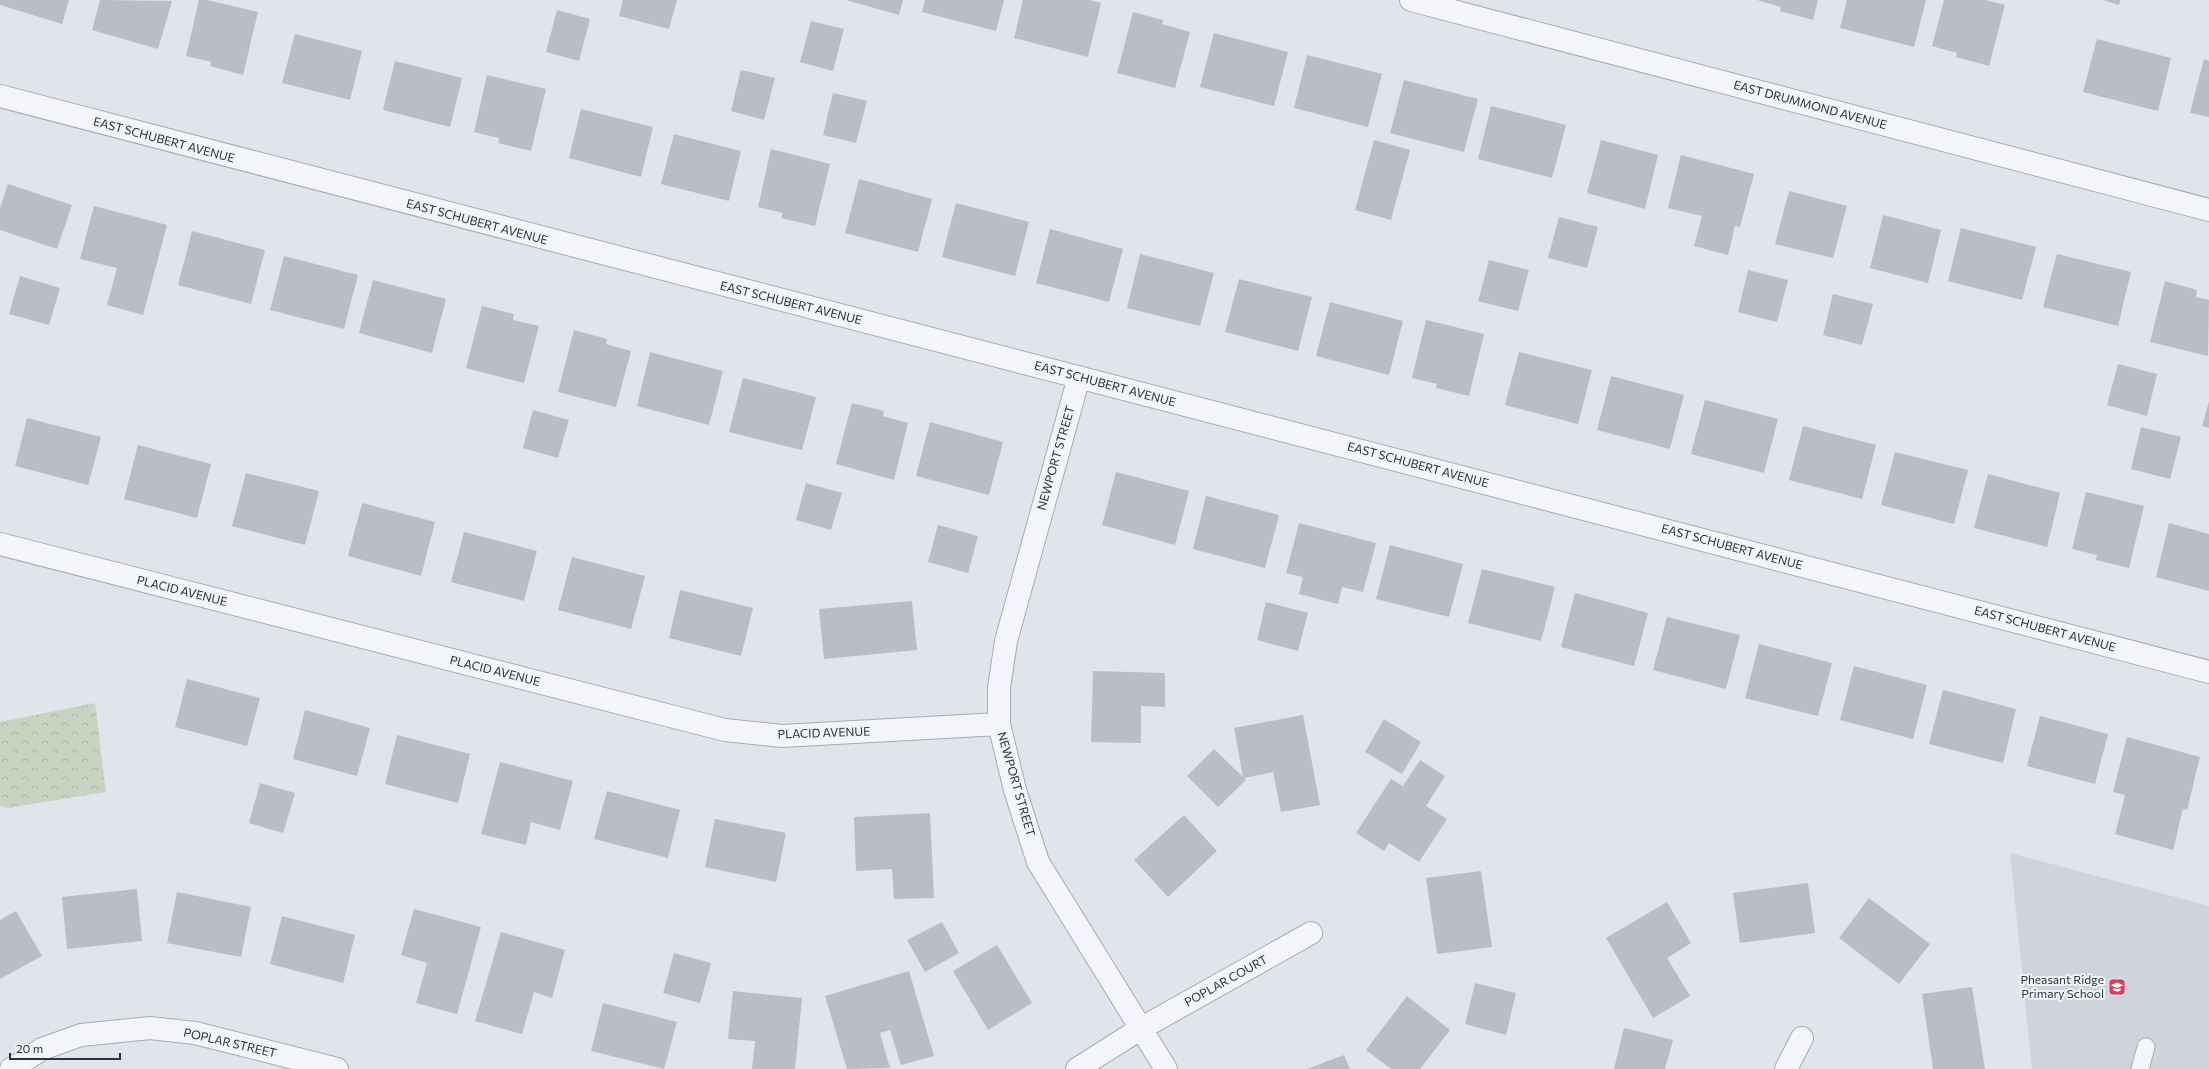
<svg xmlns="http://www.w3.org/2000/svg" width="2209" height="1069" viewBox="0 0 2209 1069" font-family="Commissioner,sans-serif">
	<defs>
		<pattern id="park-crowns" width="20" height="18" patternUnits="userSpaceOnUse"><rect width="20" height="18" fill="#c6d4c1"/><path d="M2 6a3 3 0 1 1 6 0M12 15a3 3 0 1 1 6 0" fill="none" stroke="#aab6a7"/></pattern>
	</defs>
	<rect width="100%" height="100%" fill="#e1e4ea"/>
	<path fill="#ced3dc" d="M2010 853 2209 906V1069H2032Z"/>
	<path fill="url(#park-crowns)" d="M95 703 106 792 7 808 0 806V722Z"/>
	<path fill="#b8bdc7" d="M0 0H69L62 24 0 5Z
		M100 0 172 1 158 49 92 30Z
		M199 0H207L258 12 243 75 210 66 211 62 186 56Z
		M623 0H677L669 29 619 16Z
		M846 0H903L899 15Z
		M925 0H1004L996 31 922 12Z
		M1023 0H1090L1101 3 1088 57 1014 38Z
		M1757 0H1818L1813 20 1780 11 1781 7Z
		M1847 0H1926L1914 47 1840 28Z
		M1944 0H1986L2005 5 1989 66 1956 57 1957 53 1932 46Z
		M2103 0H2120L2119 5Z
		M557 10 590 19 579 61 546 52Z
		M1133 12 1163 20 1162 24 1190 32 1175 88 1117 73Z
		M811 21 844 29 833 71 800 62Z
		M1214 33 1288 52 1274 106 1200 87Z
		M295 34 362 51 350 100 282 83Z
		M2097 39 2171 58 2158 111 2083 92Z
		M1307 55 1382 74 1368 127 1294 108Z
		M2204 59 2209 61V117L2190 113Z
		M395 61 462 78 450 127 383 110Z
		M741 70 775 78 764 120 731 111Z
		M487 75 546 89 531 151 498 143 499 138 474 132Z
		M1404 80 1478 99 1464 152 1390 133Z
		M833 93 867 101 856 143 823 135Z
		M1491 106 1566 125 1552 178 1478 159Z
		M581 109 653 127 641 177 569 158Z
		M674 134 741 151 729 201 661 184Z
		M1374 140 1410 150 1391 220 1355 210Z
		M1601 140 1658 155 1645 209 1587 193Z
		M771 149 830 164 815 226 781 218 783 213 758 207Z
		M1681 155 1754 174 1740 227 1735 226 1728 255 1694 246 1702 216 1668 208Z
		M859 179 932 199 918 252 845 233Z
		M8 184 72 205 57 249 0 230V208Z
		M1789 191 1847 206 1833 258 1775 244Z
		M956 203 1029 222 1015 276 942 257Z
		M94 206 167 225 143 315 107 305 117 268 80 259Z
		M1883 215 1941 230 1928 283 1870 268Z
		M1559 217 1598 227 1587 268 1548 258Z
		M1961 228 2036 247 2022 300 1948 281Z
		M1050 229 1123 249 1109 302 1036 283Z
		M192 231 265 250 251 304 178 285Z
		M1140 254 1214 273 1200 326 1127 308Z
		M2057 254 2131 272 2118 326 2043 307Z
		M284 256 358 275 344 329 270 310Z
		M1489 260 1529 270 1518 311 1478 301Z
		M1748 270 1788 280 1777 322 1738 312Z
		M20 276 60 288 49 325 9 314Z
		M1239 279 1312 297 1298 351 1225 332Z
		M373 280 446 299 432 353 359 333Z
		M2165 281 2197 290 2196 297 2209 300 2208 356 2150 342Z
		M1833 294 1873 304 1862 345 1823 335Z
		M1330 302 1403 321 1389 375 1316 356Z
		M482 306 514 314 513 320 539 326 524 383 466 368Z
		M1426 320 1484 334 1469 396 1436 388 1437 384 1412 378Z
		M574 330 607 339 606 344 631 351 616 407 558 392Z
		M650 352 723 371 709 425 637 406Z
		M1519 352 1592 370 1578 424 1505 405Z
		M2118 364 2157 374 2147 416 2107 405Z
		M1611 376 1684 395 1670 449 1597 430Z
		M743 378 816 397 802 450 729 432Z
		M1705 400 1778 419 1764 473 1691 454Z
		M2209 401V428L2202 426Z
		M852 403 884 411 883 416 908 423 894 480 836 464Z
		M533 410 569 420 558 458 523 448Z
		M27 418 101 437 88 485 15 466Z
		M930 422 1003 442 989 495 916 476Z
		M1803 426 1876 445 1862 499 1789 480Z
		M2141 427 2181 437 2170 479 2131 469Z
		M138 445 211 464 197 518 124 499Z
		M1895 452 1968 470 1954 524 1881 505Z
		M1116 472 1189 491 1175 545 1102 525Z
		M246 473 319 491 305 545 232 526Z
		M1988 474 2060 493 2047 547 1974 528Z
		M806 483 842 493 831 530 796 520Z
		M2086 492 2144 506 2129 568 2096 560 2097 555 2072 549Z
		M1206 496 1279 515 1265 568 1193 549Z
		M362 503 435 522 421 576 348 556Z
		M1299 523 1376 543 1363 592 1342 587 1338 604 1299 594 1303 577 1286 573Z
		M2169 523 2209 534V591L2156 577Z
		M938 525 978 536 968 573 928 562Z
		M464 532 537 551 524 601 451 582Z
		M1390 545 1463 564 1449 617 1376 599Z
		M572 557 645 576 631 629 558 610Z
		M1482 569 1555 587 1541 641 1468 623Z
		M680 590 753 608 741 656 669 638Z
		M1575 593 1648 613 1634 666 1561 647Z
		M912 601 917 650 824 659 819 609Z
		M1266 602 1308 613 1298 651 1257 640Z
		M1667 617 1740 635 1726 689 1653 670Z
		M1759 644 1832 663 1818 716 1745 698Z
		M1854 666 1927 685 1913 739 1840 720Z
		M1093 671 1165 673V707L1141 706V743L1091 742Z
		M187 679 260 698 247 746 175 727Z
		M1943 690 2016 709 2003 763 1929 744Z
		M305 710 370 728 357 776 293 759Z
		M1303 715 1320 805 1281 812 1273 772 1244 778 1246 780 1218 807 1187 776 1214 749 1243 777 1234 728Z
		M2040 716 2108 734 2095 784 2027 766Z
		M1384 719 1421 742 1402 774 1365 752Z
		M397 735 470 754 458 803 385 784Z
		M2127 737 2200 757 2187 810 2183 809 2173 850 2115 834 2125 795 2113 792Z
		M1420 760 1445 776 1426 806 1447 819 1419 862 1389 843 1384 851 1356 833 1391 779 1403 786Z
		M500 762 573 781 560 830 531 822 526 845 481 834Z
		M260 783 295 793 283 833 249 823Z
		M607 791 680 810 668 858 594 839Z
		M930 813 934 898 894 899 892 869 856 871 854 817Z
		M1184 815 1217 851 1168 897 1134 860Z
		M715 819 786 833 776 882 705 867Z
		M1481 871 1492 947 1437 954 1426 878Z
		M1808 883 1815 933 1740 943 1733 893Z
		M137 889 142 941 67 949 62 897Z
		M177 892 251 907 241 957 167 943Z
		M1869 898 1930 944 1899 984 1839 938Z
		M1667 902 1691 943 1667 958 1690 996 1653 1018 1606 938Z
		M414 909 481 927 457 1014 416 1003 427 963 401 955Z
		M16 911 42 956 0 979V920Z
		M282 916 355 935 343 983 270 964Z
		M942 922 959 953 925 972 907 940Z
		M501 932 565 950 552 998 534 992 522 1034 475 1021Z
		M997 945 1032 1003 988 1030 953 971Z
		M674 953 711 963 700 1003 663 993Z
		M909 971 934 1056 901 1065 890 1030 880 1033 890 1068 847 1069 825 996Z
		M1475 983 1516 993 1506 1035 1465 1024Z
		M1972 987 1985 1069H1933L1922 994Z
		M733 991 802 998 795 1069H752L755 1041 728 1039Z
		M1407 996 1450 1030 1420 1069H1391L1366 1050Z
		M603 1003 677 1022 664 1069 591 1051Z
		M1624 1028 1673 1040 1665 1069H1614Z
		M1344 1055 1350 1069H1307Z"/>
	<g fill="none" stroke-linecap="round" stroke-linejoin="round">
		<g stroke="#a6abb4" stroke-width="19">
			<path id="lane" d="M2140 1069 2146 1047"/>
		</g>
		<g stroke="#a6abb4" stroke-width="24">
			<path id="street" d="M1411 0 2209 210
				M0 96 2209 672
				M1079 377 1006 641 999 688V724L1015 790 1038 862 1166 1069
				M0 544 725 730 782 736 999 724
				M11 1069 42 1049 81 1035 150 1028 195 1033 337 1069
				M1077 1069 1140 1029 1311 933
				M1786 1069 1802 1038"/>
		</g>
		<use href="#lane" stroke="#f3f5f8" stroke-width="17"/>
		<use href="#street" stroke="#f3f5f8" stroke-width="22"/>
	</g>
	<defs>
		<g id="school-square" transform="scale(0.9)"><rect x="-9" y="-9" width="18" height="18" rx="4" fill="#d14359" stroke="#f0f3f7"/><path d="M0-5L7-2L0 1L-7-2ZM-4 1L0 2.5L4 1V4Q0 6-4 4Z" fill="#fff"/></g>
	</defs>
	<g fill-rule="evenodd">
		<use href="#school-square" x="2117" y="987"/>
	</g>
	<g text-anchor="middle" stroke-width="4" stroke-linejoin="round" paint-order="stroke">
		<g font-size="12" fill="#293242" stroke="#f0f3f7">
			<text transform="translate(1810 105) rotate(15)" y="4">EAST DRUMMOND AVENUE</text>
			<text transform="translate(164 140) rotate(15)" y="4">EAST SCHUBERT AVENUE</text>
			<text transform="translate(477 222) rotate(15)" y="4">EAST SCHUBERT AVENUE</text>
			<text transform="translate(791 303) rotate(14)" y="4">EAST SCHUBERT AVENUE</text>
			<text transform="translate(1105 384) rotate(15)" y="4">EAST SCHUBERT AVENUE</text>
			<text transform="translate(1056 458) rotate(-74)" y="4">NEWPORT STREET</text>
			<text transform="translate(1418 465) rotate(15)" y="4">EAST SCHUBERT AVENUE</text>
			<text transform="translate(1732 547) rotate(15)" y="4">EAST SCHUBERT AVENUE</text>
			<text transform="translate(182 591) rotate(14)" y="4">PLACID AVENUE</text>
			<text transform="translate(2045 629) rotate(15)" y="4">EAST SCHUBERT AVENUE</text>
			<text transform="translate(495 671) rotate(14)" y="4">PLACID AVENUE</text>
			<text transform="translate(824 733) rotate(-2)" y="4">PLACID AVENUE</text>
			<text transform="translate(1016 784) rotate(74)" y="4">NEWPORT STREET</text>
			<text transform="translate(1226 981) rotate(-29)" y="4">POPLAR COURT</text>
			<text transform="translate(230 1043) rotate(13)" y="4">POPLAR STREET</text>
		</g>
		<g font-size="12" fill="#293242" stroke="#f0f3f7" text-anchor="end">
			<text x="2104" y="984">Pheasant Ridge<tspan x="2104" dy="14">Primary School</tspan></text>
		</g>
	</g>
	<path d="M10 1053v6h110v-6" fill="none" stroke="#293242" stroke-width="2"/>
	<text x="16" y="1053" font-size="12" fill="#293242" stroke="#f0f3f7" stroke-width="3" paint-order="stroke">20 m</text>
</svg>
